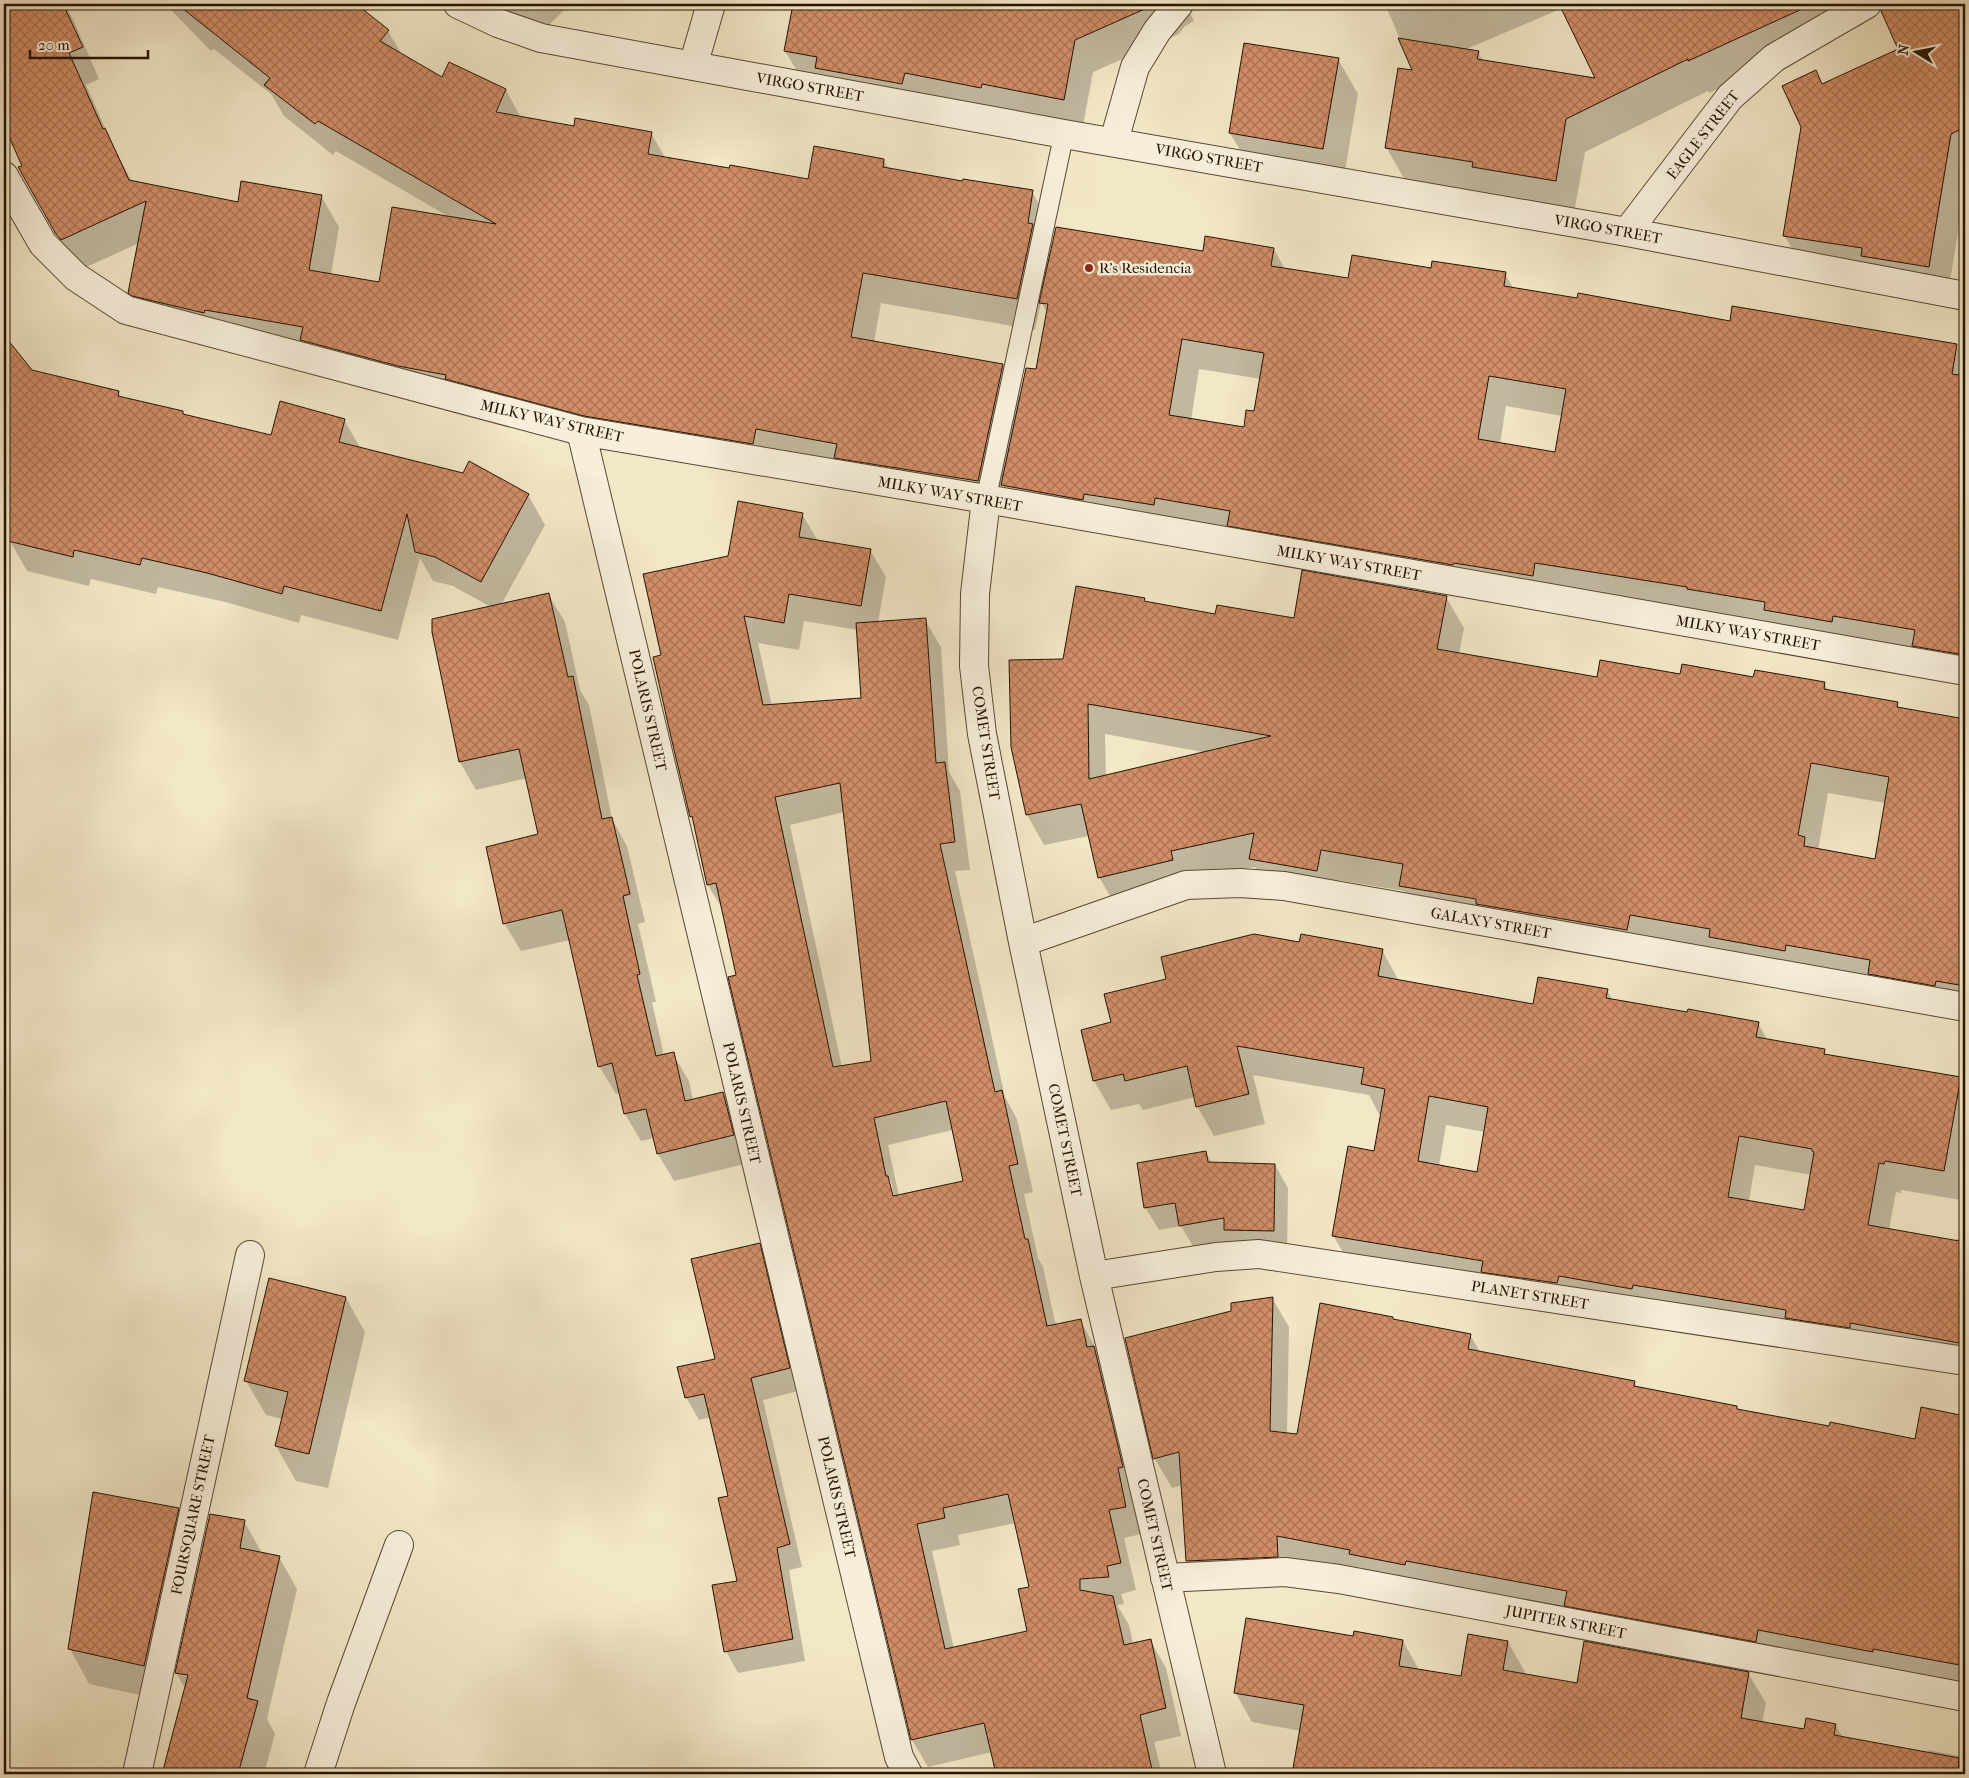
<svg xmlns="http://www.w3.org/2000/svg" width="1969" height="1778" viewBox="0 0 1969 1778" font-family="'IM FELL French Canon',serif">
	<defs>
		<pattern id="building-cross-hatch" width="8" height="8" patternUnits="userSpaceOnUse" patternTransform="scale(1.25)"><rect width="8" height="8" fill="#d28e68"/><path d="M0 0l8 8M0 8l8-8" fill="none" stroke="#aa7353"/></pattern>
	</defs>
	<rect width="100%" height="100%" fill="#f2e7c7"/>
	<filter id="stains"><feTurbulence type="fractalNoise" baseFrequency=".004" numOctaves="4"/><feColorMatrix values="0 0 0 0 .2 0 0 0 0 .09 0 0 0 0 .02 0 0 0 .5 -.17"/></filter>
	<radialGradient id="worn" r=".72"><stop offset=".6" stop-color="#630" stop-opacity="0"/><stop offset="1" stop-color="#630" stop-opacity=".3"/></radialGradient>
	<path fill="#0003" fill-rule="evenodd" d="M4 4H64L73 19 99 79 86 85 109 137 132 182 239 204 321 196 339 227 331 275 380 284 451 218 336 151 333 155 284 116 271 94 214 49 211 51 165 4H317L325 10 329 4H354L388 31 402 55 443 79 450 64 506 90 521 118 575 128 651 133 666 159 809 181 884 160 889 170 964 183 1032 192 1050 223 1046 248 1051 256 1204 253 1274 249 1285 269 1349 280 1432 270 1505 274 1514 289 1731 323 1956 345 1965 361V683L1020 515 1002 484 996 512 773 460 148 324 130 293 139 243 80 270 75 266 25 178 23 166 4 123ZM1041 302 1048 314 1037 371 1021 397 1003 365 874 342 881 303 1035 330ZM1199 369 1261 379 1255 413 1245 429 1191 420ZM1506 406 1562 416 1556 453 1500 444Z
		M496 4H570L533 41Z
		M657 4H679L678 10Z
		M795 4H1189L1186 5 1194 21 1185 26 1179 34 1093 72 1082 131 804 83 785 51Z
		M1385 4H1882L1858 15 1862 25 1793 57 1792 55 1709 93 1708 91 1585 152 1574 213 1405 180 1386 147 1414 72ZM1563 8 1598 80 1483 61 1478 52 1464 50Z
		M1939 4H1965V191L1947 299 1803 268 1784 235 1823 85 1900 49 1890 27Z
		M1338 59 1358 94 1343 183 1250 167 1230 133Z
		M4 337 31 371 118 392 122 399 183 413 185 416 272 437 344 420 361 449 528 495 545 525 501 605 548 594 565 622 580 690 589 705 612 819 627 846 645 922 638 924 656 1002H652L664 1056 673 1054 689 1081 693 1100 723 1093 739 1121 749 1163 674 1181 658 1154 654 1138 641 1141 625 1114 620 1093 616 1094 599 1066 570 940 521 951 504 923 539 835 527 778 476 790 460 762 433 632 491 607 453 586 433 581 420 558 398 640 301 615 299 623 225 602 158 587 156 594 91 579 89 586 27 571 10 541 12 534 4 530Z
		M802 514 818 541 870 550 886 577 878 623 925 620 941 647 949 772 960 791 970 870 955 871 1005 1097 1017 1119 1033 1192 1024 1194 1038 1258 1043 1267 1056 1326 1080 1320 1110 1374 1141 1534 1124 1538 1136 1590 1121 1594 1124 1604 1117 1605 1129 1625 1133 1644 1150 1640 1166 1668 1181 1736 1154 1742 1162 1774H997L992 1752 928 1767 912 1740 724 912 708 885 694 823 691 816 663 656 729 557ZM804 621 858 630 863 699 772 706 758 643 799 650ZM844 812 873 1062 842 1067 790 825ZM953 1130 964 1182 899 1196 888 1145ZM887 1178 891 1181 895 1202 893 1203ZM1016 1523 1030 1588 1029 1632 954 1649 932 1551 960 1545 958 1535Z
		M1446 597 1464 628 1459 654 1598 679 1681 676 1824 684 1829 691 1897 703 1900 709 1965 720V1013L1418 916 1404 891 1338 880 1334 901 1268 890 1255 867 1188 881 1117 908 1099 877 1089 836 1044 845 1027 815 1012 747 1064 660 1144 599 1145 602 1216 615 1295 620ZM1105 734 1208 753 1106 777ZM1828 793 1886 803 1876 860 1818 850Z
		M1300 944 1382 950 1399 981 1534 1005 1607 990 1612 999 1688 1013 1758 1023 1768 1041 1824 1050 1827 1056 1960 1078 1965 1086V1176L1961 1200 1901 1190V1193L1896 1192 1889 1230 1956 1241V1239L1965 1240V1370L1350 1265 1333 1235 1375 1152 1382 1114H1379L1369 1095 1253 1075 1265 1124 1214 1136 1197 1106 1195 1097 1143 1110 1139 1104 1111 1110 1094 1081 1083 1031 1112 1023ZM1446 1125 1485 1132 1478 1173 1439 1166ZM1755 1165 1812 1175 1805 1211 1749 1201Z
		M1206 1152 1212 1164 1275 1165 1288 1188 1287 1253 1239 1252 1233 1242 1194 1248 1181 1226 1159 1230 1145 1207Z
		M759 1244 772 1266 802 1390 763 1400 802 1567 789 1570 805 1661 738 1673 726 1651 739 1582 729 1497 711 1417 699 1420 686 1397 716 1360Z
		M346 1298 365 1332 328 1488 296 1481 276 1446 283 1419 266 1415 246 1381Z
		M1272 1298 1289 1327 1287 1434 1298 1435 1394 1321 1470 1335 1481 1353 1634 1383 1638 1388 1736 1407 1739 1411 1830 1428 1916 1440 1922 1409 1965 1417V1692L1573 1618 1295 1586 1204 1590 1187 1561 1183 1485 1172 1488 1155 1459 1233 1312Z
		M178 1509 198 1544 164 1700 89 1684 70 1649Z
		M244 1521 262 1553 279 1557 297 1589 267 1719 275 1734 264 1774H163L186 1690 176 1673Z
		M1354 1638 1403 1641 1419 1670 1462 1677 1508 1642 1525 1672 1524 1675 1578 1684 1748 1673 1766 1703 1762 1723 1805 1731 1835 1725 1843 1738 1927 1754 1928 1750 1965 1757V1774H1293L1301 1731 1252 1722 1235 1692Z"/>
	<path fill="url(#building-cross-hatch)" stroke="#261200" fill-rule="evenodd" d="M17 4H63L83 47 69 53 103 129 105 128 129 180 238 202 241 181 322 195 309 270 379 282 392 207 496 224 318 121 315 124 264 85 270 78 177 4H356L389 30 380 41 442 77 449 62 506 89 496 112 574 126 575 118 652 132 648 154 729 168 730 165 808 179 814 146 884 159 883 167 962 181 963 179 1033 190 1028 223 1033 224 1017 299 863 273 851 337 1003 364 978 481 834 458 837 444 756 429 753 444 584 416 445 379 446 375 398 366 300 340 303 327 205 310 204 313 132 296 128 293 146 201 61 240 56 234 18 167 22 166 4 125V10Z
		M793 4H1156L1075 40 1064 100 982 84 981 88 905 73 902 84 815 68 817 57 784 51Z
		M1559 4H1813L1688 61V59L1566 119 1556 181 1472 167 1473 162 1385 148 1398 68 1412 70 1398 38 1479 51 1477 59 1595 78Z
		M1883 4H1965V127L1951 134 1929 267 1861 256 1862 248 1783 236 1801 127 1782 86 1816 70 1822 84 1898 49 1881 11Z
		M1244 43 1339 58 1323 149 1229 133Z
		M1056 227 1203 251 1205 236 1274 248 1271 266 1348 278 1352 255 1431 268 1432 261 1506 272 1504 286 1577 298 1578 293 1730 321 1732 306 1957 344 1952 374 1965 376V655L1912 646 1915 630 1833 616 1832 622 1764 610 1765 602 1687 589V587L1535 563 1533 576 1454 563 1453 565 1227 526 1230 511 1155 498 1154 505 1084 494 1083 500 1001 485 1026 368 1036 369 1048 304 1039 303ZM1182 339 1264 353 1254 411 1246 410 1244 427 1169 415ZM1489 376 1566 389 1555 452 1478 439Z
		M4 335 32 370 119 391 118 396 183 411V414L271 435 280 401 345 419 339 442 463 473 469 461 529 494 481 582 435 557 415 552 407 514 381 611 284 586 282 594 207 573 142 558 140 565 74 550 73 557 4 540Z
		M738 501 803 513 799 537 871 549 861 606 789 594 784 623 744 616 763 705 861 698 856 623 926 618 936 763 945 762 955 842 940 844 995 1092 1002 1090 1018 1164 1009 1166 1025 1239H1028L1047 1326 1081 1319 1087 1347 1094 1346 1123 1467 1118 1468 1126 1507 1109 1510 1121 1563 1107 1566 1109 1577 1080 1579V1590L1113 1596 1124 1645 1151 1639 1166 1708 1140 1715 1153 1774H996L984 1723 911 1740 728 977 736 975 716 883 707 885 692 816 690 817 671 737 653 657 661 655 643 574 728 556ZM840 783 871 1061 833 1067 775 797ZM946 1101 963 1181 893 1196 888 1176H886L874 1118ZM1008 1494 1029 1587 1018 1589 1027 1631 945 1649 917 1524 945 1518 943 1508Z
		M1302 570 1447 596 1437 649 1597 677 1600 660 1680 674 1682 664 1753 677 1755 670 1825 682 1824 689 1898 702 1897 707 1965 719V986L1936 981 1935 986 1868 974 1870 960 1786 945 1785 951 1709 937 1710 929 1630 915 1627 930 1476 904V899L1399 886 1403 864 1321 850 1317 871 1249 859 1254 833 1171 851 1173 860 1098 878 1081 804 1026 815 1011 747 1009 660 1063 659 1076 586 1145 598 1144 601 1215 614 1217 605 1294 618ZM1088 704 1271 736 1089 779ZM1811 763 1889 777 1875 859 1804 846 1805 837 1798 835Z
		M549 593 568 677 573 676 602 819 612 817 630 894 623 896 640 974 637 975 656 1056 674 1052 685 1101 723 1092 734 1135 657 1154 646 1109 624 1114 612 1063 598 1067 562 910 503 924 486 847 538 834 519 749 459 762 432 632V619Z
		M1254 934 1299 942 1301 934 1383 949 1378 976 1533 1004 1538 977 1608 989 1606 998 1687 1012 1688 1009 1759 1022 1756 1037 1825 1049 1824 1054 1961 1077 1944 1171 1885 1161 1884 1164 1879 1163 1868 1225 1965 1242V1344L1850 1323V1328L1785 1318 1786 1310 1633 1285 1632 1289 1559 1276 1557 1283 1486 1273 1481 1272 1483 1261 1332 1236 1348 1146 1374 1151 1385 1089 1361 1084 1364 1068 1237 1046 1249 1094 1196 1107 1187 1066 1125 1081 1123 1074 1093 1081 1081 1030 1111 1022 1104 994 1166 979 1161 957ZM1429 1096 1488 1107 1477 1172 1418 1161ZM1739 1136 1812 1149V1151L1814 1152 1804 1210 1728 1197Z
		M1206 1151 1208 1162 1275 1164 1274 1231 1224 1230V1218L1179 1226 1175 1203 1144 1208 1137 1163Z
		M760 1243 790 1368 751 1378 790 1544 777 1548 793 1639 724 1652 712 1585 737 1581 718 1498 728 1496 704 1394 685 1398 677 1367 715 1359 691 1259Z
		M269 1278 346 1297 309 1454 275 1446 288 1392 244 1381Z
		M1273 1297 1270 1431 1297 1434 1320 1303 1393 1317V1319L1471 1334 1468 1349 1635 1381 1634 1386 1737 1406V1409L1829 1426 1830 1422 1915 1439 1921 1407 1965 1416V1666L1873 1649V1652L1758 1630 1756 1642 1564 1606 1567 1591 1406 1561 1405 1565 1349 1554 1350 1550 1277 1536 1278 1557 1186 1561 1179 1452 1153 1459 1125 1338 1231 1311V1303Z
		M93 1492 179 1508 144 1666 68 1649Z
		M210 1514 245 1520 240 1548 280 1556 247 1698 258 1701 238 1774H162L188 1675 175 1673Z
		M1246 1618 1353 1636 1354 1631 1403 1640 1399 1666 1461 1676 1468 1634 1508 1641 1503 1670 1577 1683 1584 1641 1749 1672 1741 1718 1804 1729 1806 1718 1836 1724 1834 1735 1959 1758 1958 1774H1292L1304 1705 1234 1693Z"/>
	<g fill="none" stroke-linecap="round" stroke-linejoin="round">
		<g stroke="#594732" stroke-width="21">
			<path id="service" d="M986 499 1064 134"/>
		</g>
		<g stroke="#594732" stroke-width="30">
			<path id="minor" d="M458 4 498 23 541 38 1064 134 1627 232 1965 296
				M693 66 711 4
				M1114 141 1135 67 1157 31 1179 4
				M4 176 43 244 76 277 126 310 581 431 986 499 1965 671
				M1627 232 1730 97 1774 58 1867 4
				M581 431 899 1757 908 1774
				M986 499 975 594 974 666 982 734 1023 942 1094 1276 1212 1774
				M1023 942 1186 885 1240 883 1284 886 1965 1007
				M1094 1276 1216 1257 1259 1254 1965 1361
				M1165 1578 1285 1572 1339 1579 1965 1697
				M137 1774 250 1255
				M318 1774 341 1703 399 1545"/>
		</g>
		<use href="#service" stroke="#f7efdb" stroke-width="19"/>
		<use href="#minor" stroke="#f7efdb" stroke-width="28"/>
	</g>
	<circle fill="#8f2418" stroke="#f7efdb" stroke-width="2" cx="1089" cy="268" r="5"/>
	<g text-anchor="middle" stroke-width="5" stroke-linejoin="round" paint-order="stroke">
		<g font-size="15" fill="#261200" stroke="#f7efdb">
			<text transform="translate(810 87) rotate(10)" y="5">VIRGO STREET</text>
			<text transform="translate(1703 135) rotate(-52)" y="5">EAGLE STREET</text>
			<text transform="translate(1209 158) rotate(10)" y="5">VIRGO STREET</text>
			<text transform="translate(1608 229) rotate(10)" y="5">VIRGO STREET</text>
			<text transform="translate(552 421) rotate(13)" y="5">MILKY WAY STREET</text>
			<text transform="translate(950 494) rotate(10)" y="5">MILKY WAY STREET</text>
			<text transform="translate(1349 563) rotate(10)" y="5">MILKY WAY STREET</text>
			<text transform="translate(1748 633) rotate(10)" y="5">MILKY WAY STREET</text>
			<text transform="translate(648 710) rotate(77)" y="5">POLARIS STREET</text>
			<text transform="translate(986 743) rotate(81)" y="5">COMET STREET</text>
			<text transform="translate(1491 923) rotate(10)" y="5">GALAXY STREET</text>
			<text transform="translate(742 1103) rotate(77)" y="5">POLARIS STREET</text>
			<text transform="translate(1065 1140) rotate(78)" y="5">COMET STREET</text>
			<text transform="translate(1530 1295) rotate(9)" y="5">PLANET STREET</text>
			<text transform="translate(837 1497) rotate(77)" y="5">POLARIS STREET</text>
			<text transform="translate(193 1515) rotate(-78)" y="5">FOURSQUARE STREET</text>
			<text transform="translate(1155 1535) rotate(77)" y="5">COMET STREET</text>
			<text transform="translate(1566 1622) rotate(11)" y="5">JUPITER STREET</text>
		</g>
		<g font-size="15" fill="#261200" stroke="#f7efdb" text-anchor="start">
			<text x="1099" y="273">R's Residencia</text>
		</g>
	</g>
	<rect width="1969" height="1778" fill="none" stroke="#f2e7c7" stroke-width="20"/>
	<rect x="5" y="5" width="1959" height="1768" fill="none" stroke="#261200" stroke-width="2.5"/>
	<rect x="10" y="10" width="1949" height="1758" fill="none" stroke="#261200"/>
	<g transform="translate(1916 52) rotate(280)" stroke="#f7efdb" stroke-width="4" paint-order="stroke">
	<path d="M0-4L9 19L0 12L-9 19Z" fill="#261200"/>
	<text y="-8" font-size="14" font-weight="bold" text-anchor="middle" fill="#261200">N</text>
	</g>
	<path d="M30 50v8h118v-8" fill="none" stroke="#261200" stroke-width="2.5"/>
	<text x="38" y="50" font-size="15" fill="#261200" stroke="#f7efdb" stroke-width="4" paint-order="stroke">20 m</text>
	<rect width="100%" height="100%" filter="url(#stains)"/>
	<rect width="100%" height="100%" fill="url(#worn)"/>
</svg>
